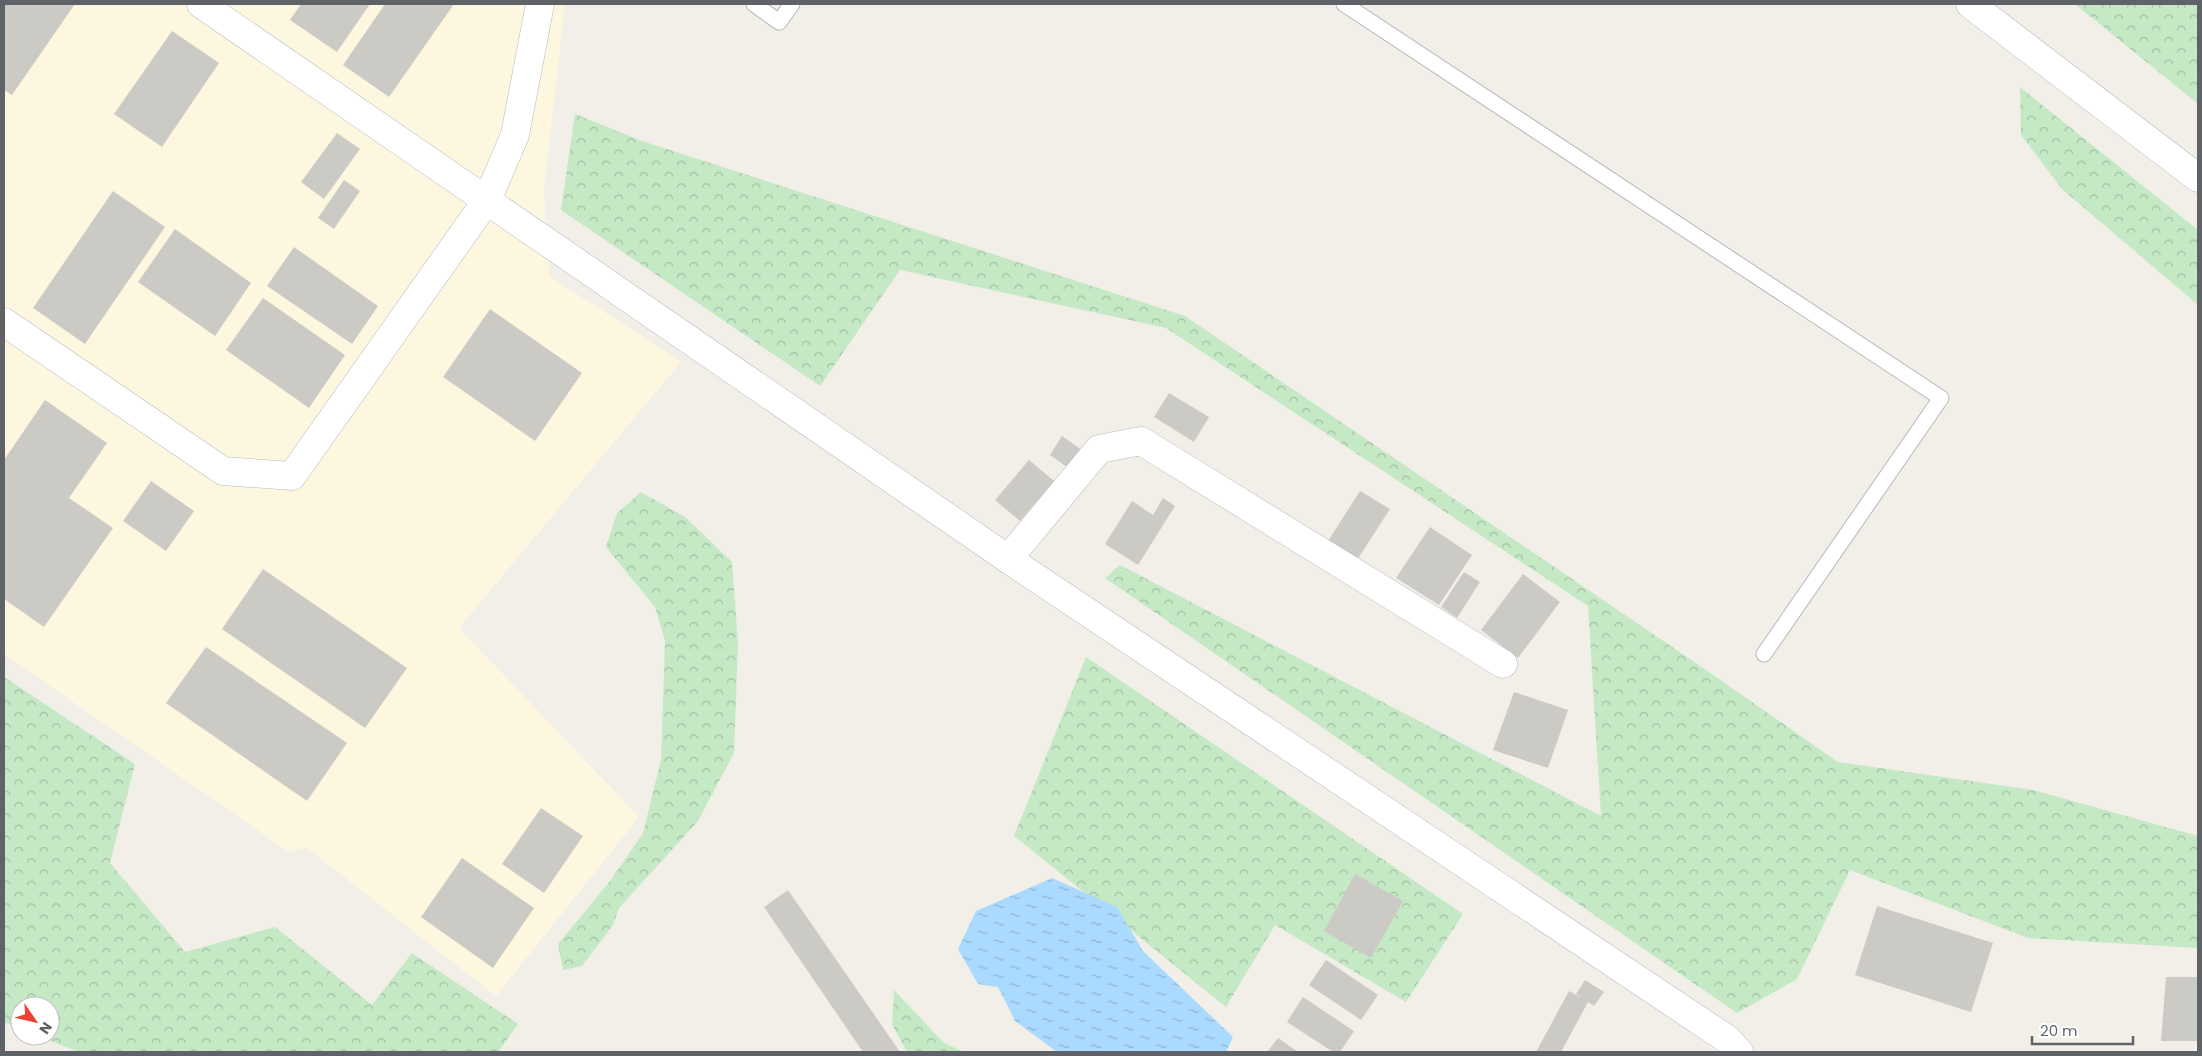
<svg xmlns="http://www.w3.org/2000/svg" width="2202" height="1056" viewBox="0 0 2202 1056" font-family="Poppins,sans-serif">
	<defs>
		<pattern id="forest-crowns" width="20" height="18" patternUnits="userSpaceOnUse" patternTransform="scale(1.25)"><rect width="20" height="18" fill="#c5e8c5"/><path d="M2 6a3 3 0 1 1 6 0M12 15a3 3 0 1 1 6 0" fill="none" stroke="#a3c0a4"/></pattern>
		<pattern id="water-ripples" width="26" height="14" patternUnits="userSpaceOnUse" patternTransform="scale(1.25)"><rect width="26" height="14" fill="#aadaff"/><path d="M2 4q2-2 4 0t4 0M15 11q2-2 4 0t4 0" fill="none" stroke="#8eb4d2"/></pattern>
	</defs>
	<rect width="100%" height="100%" fill="#f1efe8"/>
	<path fill="#fef7e0" d="M4 4H565L544 190 549 276 681 362 459 628 639 817 496 996 307 848 289 852 4 654Z"/>
	<path fill="url(#forest-crowns)" d="M2075 4H2198V104Z
		M2020 87 2198 230V305L2062 189 2021 135Z
		M575 114 642 141 1185 316 1703 668 1838 762 2033 790 2198 836V948L2028 938 1850 870 1797 979 1737 1013 1105 578 1120 565 1601 816 1588 606 1166 328 900 270 820 386 561 210Z
		M641 492 685 517 732 562 738 643 734 753 698 821 619 908 613 925 582 966 563 970 558 944 610 881 643 833 661 760 665 641 655 607 606 547 617 513Z
		M1086 657 1463 914 1406 1002 1275 925 1226 1007 1014 836Z
		M4 677 135 764 110 863 185 952 275 927 372 1005 412 953 518 1024 498 1052H79L38 1036H50V1006H20V1029L4 1022Z
		M894 990 944 1043 964 1052H907L892 1024Z"/>
	<path fill="url(#water-ripples)" d="M1052 878 1117 907 1143 951 1233 1037 1226 1052H1057L1015 1021 998 987 978 984 958 949 976 911Z"/>
	<path fill="#cccac5" d="M4 4H75L12 95 4 90Z
		M301 4H370L337 52 290 20Z
		M385 4H454L389 97 343 65Z
		M172 31 219 63 162 147 114 114Z
		M337 133 360 149 324 199 301 182Z
		M344 180 360 191 334 229 318 218Z
		M113 191 165 227 85 344 33 308Z
		M175 229 251 283 215 336 138 282Z
		M294 247 378 306 352 344 267 286Z
		M263 298 345 355 309 408 226 350Z
		M490 309 582 373 535 441 443 377Z
		M1169 393 1209 417 1194 442 1154 417Z
		M45 400 107 443 69 498 113 528 44 627 4 599V460Z
		M1062 436 1086 453 1074 472 1050 455Z
		M1029 460 1054 481 1020 521 995 500Z
		M151 481 194 511 166 551 123 521Z
		M1360 491 1390 509 1357 560 1328 541Z
		M1163 498 1175 506 1138 565 1105 544 1132 501 1153 515Z
		M1430 527 1472 555 1439 605 1396 578Z
		M263 569 407 668 365 728 222 629Z
		M1464 572 1480 582 1457 618 1441 607Z
		M1523 574 1560 602 1518 658 1481 630Z
		M206 647 347 743 307 801 166 703Z
		M1514 692 1568 710 1548 768 1493 750Z
		M541 808 583 836 544 893 502 864Z
		M462 858 534 908 493 968 421 917Z
		M1355 874 1403 901 1371 958 1324 931Z
		M788 890 900 1052H863L764 907Z
		M1877 906 1993 943 1971 1012 1855 975Z
		M1326 960 1378 995 1361 1020 1309 985Z
		M2166 977H2198V1041H2161Z
		M1585 980 1604 992 1594 1006 1588 1002 1561 1052H1536L1569 991 1583 999 1576 994Z
		M1303 997 1354 1031 1340 1052H1333L1287 1022Z
		M1278 1038 1298 1052H1267Z"/>
	<g fill="none" stroke-linecap="round" stroke-linejoin="round">
		<g stroke="#b5b8bc" stroke-width="17">
			<path id="lane" d="M754 4 779 22 792 4
				M1344 4 1941 398 1764 654"/>
		</g>
		<g stroke="#b5b8bc" stroke-width="29">
			<path id="street" d="M1008 559 1099 449 1141 441 1503 664"/>
		</g>
		<g stroke="#b6babf" stroke-width="29">
			<path id="secondary" d="M201 4 1008 559 1727 1039 1739 1052
				M1970 4 2198 178
				M4 322 223 471 292 476 487 200 515 135 540 4"/>
		</g>
		<use href="#lane" stroke="#fff" stroke-width="15"/>
		<use href="#street" stroke="#fff" stroke-width="28"/>
		<use href="#secondary" stroke="#fff" stroke-width="28"/>
	</g>
	<rect width="2202" height="1056" fill="none" stroke="#5f6368" stroke-width="10"/>
	<g transform="translate(35 1021) rotate(124)"><circle r="24" fill="#ffffff" stroke="#bfc1c3"/>
	<path d="M0-4L9 19L0 12L-9 19Z" fill="#ea4335"/>
	<text y="-8" font-size="14" font-weight="bold" text-anchor="middle" fill="#5f6368">N</text>
	</g>
	<path d="M2032 1036v8h101v-8" fill="none" stroke="#5f6368" stroke-width="2.5"/>
	<text x="2040" y="1036" font-size="15" fill="#5f6368" stroke="#ffffff" stroke-width="4" paint-order="stroke">20 m</text>
</svg>
